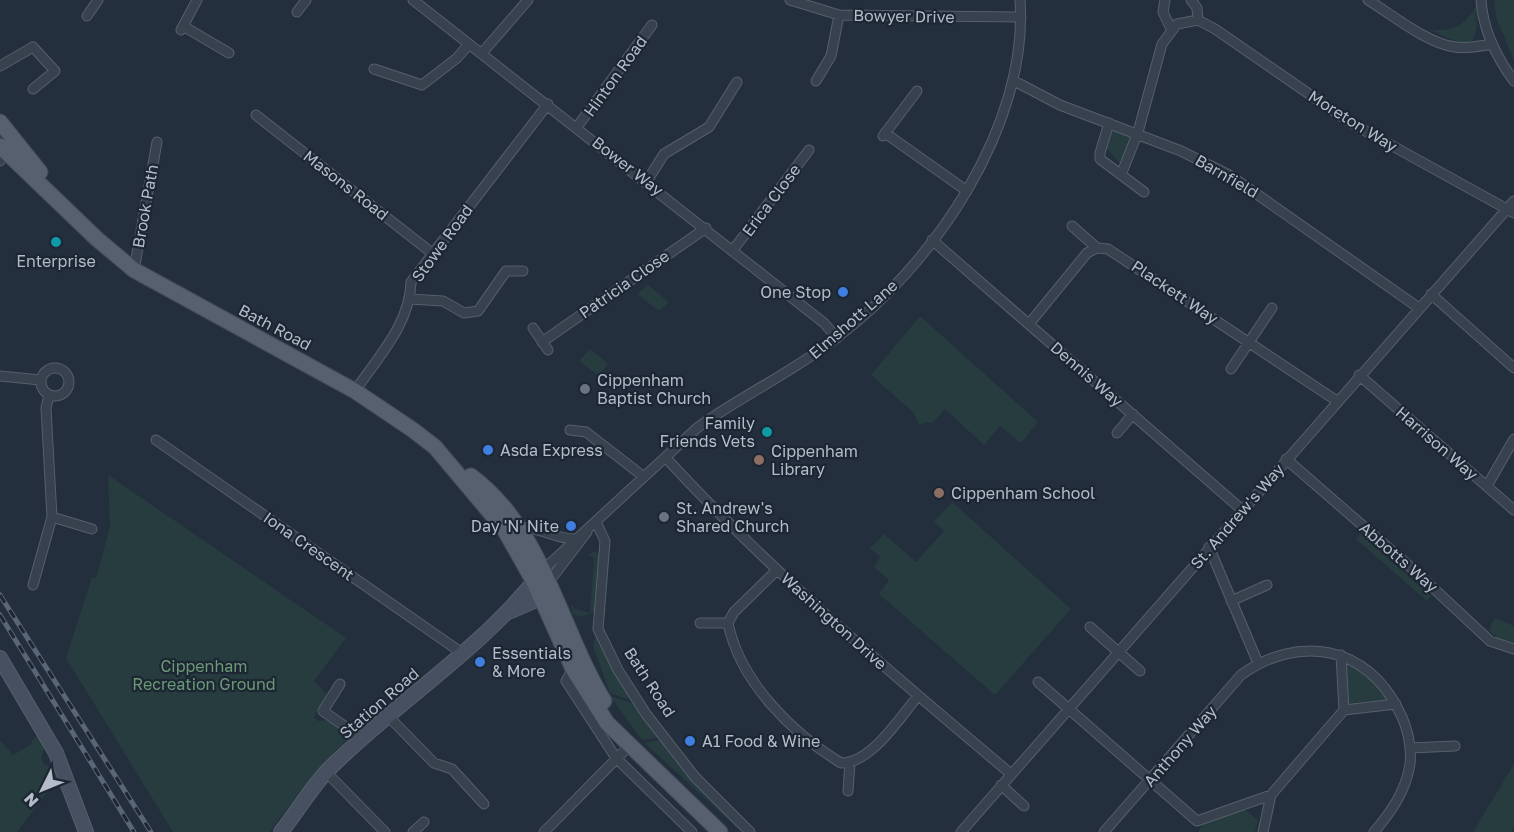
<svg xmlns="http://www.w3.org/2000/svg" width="1514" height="832" viewBox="0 0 1514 832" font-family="'Golos Text',sans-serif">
	<rect width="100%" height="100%" fill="#242f3e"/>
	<path fill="#263c3f" d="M1494 0H1514V61L1496 17Z
		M1476 6C1480 53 1467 48 1431 30 1454 31 1465 26 1476 6Z
		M1112 129 1132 136 1122 163 1120 164 1107 148Z
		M648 285 669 302 659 311 637 294Z
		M920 316 1038 422 1021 443 1000 426 984 445 945 409 932 423 927 422 919 425 913 412 871 375Z
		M590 349 608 364 599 376 579 361Z
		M108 475 346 638 314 681 327 694 314 717 318 721 327 720 346 732 347 739 318 769 269 832H173L66 658 92 577 96 578 110 526Z
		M952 502 1071 609 995 695 879 594 889 580 874 567 880 557 870 548 884 534 916 562 944 531 934 522Z
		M1360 534 1431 596 1427 601 1356 539Z
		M595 551 599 556 596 612C587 614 583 619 573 614L571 604 575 609 590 613 594 558 588 555Z
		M1495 618 1514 626V644L1497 638 1489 630Z
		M597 632 634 701 610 693 593 646Z
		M1347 661 1378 683 1388 700 1347 703 1344 665Z
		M610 696 638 705 637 708 655 734 660 737 642 740Z
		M39 735 44 747 41 758 44 764 54 768 58 778 17 832H0V740L13 755 32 744 31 741Z
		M662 739V743L746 832 737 828 645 743Z
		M1514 764V826L1511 832H1473Z
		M1243 808 1258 820 1255 832H1198L1206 820Z"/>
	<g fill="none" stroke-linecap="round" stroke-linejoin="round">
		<g stroke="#565f6c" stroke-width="11">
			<path id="street" d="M413 0 824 323 837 338
				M790 0 839 15 1021 17
				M1165 0 1163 12 1171 29
				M1191 0 1197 8 1198 20
				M1368 0C1391 14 1428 44 1455 47 1468 49 1480 46 1492 44
				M1481 0C1483 29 1497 58 1514 81
				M297 12 306 0
				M87 16 98 0
				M183 26 229 53
				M181 30 197 0
				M482 53 528 0
				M0 66 33 47 55 71 33 89
				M374 69 422 85 457 58 469 44
				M816 81 831 56 839 15
				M1014 81 1060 105 1181 151 1231 176 1419 308
				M256 115 432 253
				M1109 123 1100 153V159L1144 192
				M577 127 652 25
				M885 133 967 191
				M0 135 7 149 0 161
				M883 136 917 91
				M1121 175 1138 132 1162 44 1177 24 1198 20 1215 29 1351 123 1514 213
				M647 181 664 154 709 127 737 82
				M1072 226 1097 248
				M932 240 1241 509
				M733 250 809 150
				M134 270 157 142
				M1431 294 1514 368
				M410 299 443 301 464 313 478 311 506 271H523
				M1029 324 1087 253 1097 248 1108 249 1337 401
				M533 328 548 350
				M542 342 706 228
				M41 382a14 14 0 1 1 28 0a14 14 0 1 1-28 0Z
				M1231 369 1272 308
				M1359 375 1514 510
				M0 376 40 380
				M355 391C378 357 410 324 411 282L548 104
				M570 430 586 432 644 477
				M1117 433 1133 414
				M156 440 462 653
				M666 458C772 573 892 674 1011 774
				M1286 459 1415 571 1490 641 1514 649
				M1487 486 1514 439
				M52 517 92 529
				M596 522 605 541 598 629 618 670 646 714 695 777 750 832
				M519 527C540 527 555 539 575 539
				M1209 547 1258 663
				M543 570 697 428C741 396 791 373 835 339 933 266 1029 126 1020 0
				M777 570 734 612 728 623C740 682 792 733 841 763 872 763 899 718 918 696
				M548 583 587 532
				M33 585 52 517 46 408 49 395
				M1231 601 1267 585
				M700 623H728
				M1090 627 1140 671
				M1341 655 1344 710
				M573 669 566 681 616 758 692 832
				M1038 682 1197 821
				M340 684 323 711 353 732 360 740
				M1344 710 1396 704
				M387 715 434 763 452 769 484 804
				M1410 748 1455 746
				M326 772 385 832
				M1001 785 1024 806
				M848 791 850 763
				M1271 795 1344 710
				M1197 821 1271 795 1263 832
				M413 832 424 822
				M544 832 630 745
				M961 832 1514 201
				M1104 832 1241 675C1298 634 1367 645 1399 711 1407 726 1412 746 1410 764 1406 791 1391 812 1374 832"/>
		</g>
		<g stroke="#565f6c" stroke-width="16">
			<path id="secondary" d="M511 611 541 598 545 590
				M0 658 56 753 86 832
				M281 832C297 812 311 788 328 770 396 702 481 650 540 574"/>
		</g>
		<g stroke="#414a57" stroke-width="17">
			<path id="primary" d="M0 122 40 172
				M0 146 97 239 134 270 355 391 413 430 435 447 504 529 534 582 573 669 607 723 720 832
				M471 476C544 530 559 627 604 701"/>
		</g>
		<use href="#street" stroke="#38414e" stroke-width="9"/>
		<use href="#secondary" stroke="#465061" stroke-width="14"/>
		<use href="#primary" stroke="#56606e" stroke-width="15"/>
		<g stroke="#5a6575" stroke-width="5">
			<path id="rail" d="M0 595 151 832
				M0 615 134 832"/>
		</g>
		<use href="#rail" stroke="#1d2633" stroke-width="3" stroke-dasharray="9" stroke-linecap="butt"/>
	</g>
	<g fill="#0f9aa8" stroke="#1d2633" stroke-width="2">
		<circle cx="56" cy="242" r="6"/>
		<circle cx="767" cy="432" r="6"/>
	</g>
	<g fill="#3f7fe0" stroke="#1d2633" stroke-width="2">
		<circle cx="843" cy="292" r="6"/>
		<circle cx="488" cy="450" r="6"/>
		<circle cx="571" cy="526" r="6"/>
		<circle cx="480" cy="662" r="6"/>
		<circle cx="690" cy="741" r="6"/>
	</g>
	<g fill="#6b7280" stroke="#1d2633" stroke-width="2">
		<circle cx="585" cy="389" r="6"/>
		<circle cx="664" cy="517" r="6"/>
	</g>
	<g fill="#8d6e63" stroke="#1d2633" stroke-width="2">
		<circle cx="759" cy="460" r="6"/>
		<circle cx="939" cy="493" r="6"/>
	</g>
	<g text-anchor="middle" stroke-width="4.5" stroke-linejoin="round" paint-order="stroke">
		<g font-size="16" fill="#b4bcc9" stroke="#1d2633">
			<text transform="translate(904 16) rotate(1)" y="6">Bowyer Drive</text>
			<text transform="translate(615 76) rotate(-54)" y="6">Hinton Road</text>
			<text transform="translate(1353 121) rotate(32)" y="6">Moreton Way</text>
			<text transform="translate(628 166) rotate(38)" y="6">Bower Way</text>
			<text transform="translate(1227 176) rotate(30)" y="6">Barnfield</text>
			<text transform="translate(346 185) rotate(38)" y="6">Masons Road</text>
			<text transform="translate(771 200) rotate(-53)" y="6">Erica Close</text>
			<text transform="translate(145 206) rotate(-80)" y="6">Brook Path</text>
			<text transform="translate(442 243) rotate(-54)" y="6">Stowe Road</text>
			<text transform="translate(624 284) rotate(-35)" y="6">Patricia Close</text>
			<text transform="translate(1175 292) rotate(34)" y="6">Plackett Way</text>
			<text transform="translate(853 319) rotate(-41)" y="6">Elmshott Lane</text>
			<text transform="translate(275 327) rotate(28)" y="6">Bath Road</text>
			<text transform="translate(1087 374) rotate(41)" y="6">Dennis Way</text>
			<text transform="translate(1437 443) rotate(41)" y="6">Harrison Way</text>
			<text transform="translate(1237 516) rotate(-49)" y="6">St. Andrew's Way</text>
			<text transform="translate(309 546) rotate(35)" y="6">Iona Crescent</text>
			<text transform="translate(1399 557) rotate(41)" y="6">Abbotts Way</text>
			<text transform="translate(834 621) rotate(42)" y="6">Washington Drive</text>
			<text transform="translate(650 682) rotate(57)" y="6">Bath Road</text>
			<text transform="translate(379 703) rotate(-41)" y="6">Station Road</text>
			<text transform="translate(1180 746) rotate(-49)" y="6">Anthony Way</text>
		</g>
		<g font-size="16" fill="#b4bcc9" stroke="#1d2633" text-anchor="start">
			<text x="56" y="267" text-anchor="middle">Enterprise</text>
			<text x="831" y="298" text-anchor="end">One Stop</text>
			<text x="597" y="386">Cippenham<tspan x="597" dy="18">Baptist Church</tspan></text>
			<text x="755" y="429" text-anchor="end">Family<tspan x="755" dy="18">Friends Vets</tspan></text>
			<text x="500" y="456">Asda Express</text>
			<text x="771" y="457">Cippenham<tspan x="771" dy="18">Library</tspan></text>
			<text x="951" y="499">Cippenham School</text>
			<text x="676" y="514">St. Andrew's<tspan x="676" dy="18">Shared Church</tspan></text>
			<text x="559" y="532" text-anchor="end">Day 'N' Nite</text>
			<text x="492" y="659">Essentials<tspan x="492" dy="18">&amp; More</tspan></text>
			<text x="702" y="747">A1 Food &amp; Wine</text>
		</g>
		<g font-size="16" fill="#6b9a76" stroke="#1d2633">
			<text x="204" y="672">Cippenham<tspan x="204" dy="18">Recreation Ground</tspan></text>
		</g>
	</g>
	<g transform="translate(42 790) rotate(227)" stroke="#1d2633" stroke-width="4.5" paint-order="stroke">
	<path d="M0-4.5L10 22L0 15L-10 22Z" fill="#b4bcc9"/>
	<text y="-9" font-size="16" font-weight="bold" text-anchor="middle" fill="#b4bcc9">N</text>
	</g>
</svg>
